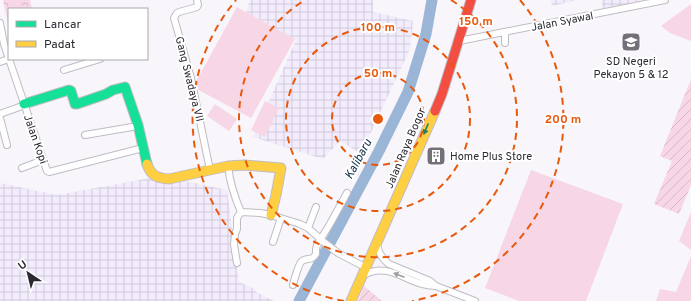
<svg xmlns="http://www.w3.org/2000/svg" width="691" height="301" viewBox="0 0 691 301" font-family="Overpass,sans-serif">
	<defs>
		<pattern id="industrial-grid" width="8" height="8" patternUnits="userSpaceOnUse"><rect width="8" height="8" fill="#f2ecfd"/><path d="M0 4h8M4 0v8" fill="none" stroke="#d0cad9"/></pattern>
		<pattern id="park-crowns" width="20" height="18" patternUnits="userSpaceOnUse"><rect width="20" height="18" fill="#f7d7e5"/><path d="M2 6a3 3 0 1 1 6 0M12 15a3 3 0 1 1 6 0" fill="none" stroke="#d4b9c5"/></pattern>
		<pattern id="garden-furrows" width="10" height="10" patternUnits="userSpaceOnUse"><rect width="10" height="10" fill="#f7d7e5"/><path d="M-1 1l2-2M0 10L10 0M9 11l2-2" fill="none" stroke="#d4b9c5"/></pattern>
	</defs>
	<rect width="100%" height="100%" fill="#f8f5fb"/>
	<path fill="url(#industrial-grid)" d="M250 0H373V12L413 21 410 49 361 154 340 141 323 159 253 137 296 40 246 12Z
		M551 0H577L552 6Z
		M601 0H643L603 9Z
		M162 176 167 183 186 181 227 190 239 282 255 289 256 292 274 301H0V183L57 195Z"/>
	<path fill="#f7d7e5" d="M691 4V41L670 33 661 26Z
		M237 7 295 39 251 118 193 87Z
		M265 101 279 108 265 137 251 130Z
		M215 104 237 119 229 131 207 116Z
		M531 170 623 204 586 301H519L485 288Z
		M691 212V250L679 241Z
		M691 256V301H656L660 289 676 292Z"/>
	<path fill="url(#park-crowns)" d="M3 0H30L32 9H9V28Z"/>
	<path fill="url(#garden-furrows)" d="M691 79V185L679 214 654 204 672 161 660 156Z
		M364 286 382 301H358Z"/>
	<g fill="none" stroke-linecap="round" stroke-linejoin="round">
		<path stroke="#9ab5d6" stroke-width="11" d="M299 301 379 151 408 92 426 34 432 0"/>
		<g stroke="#bfbcc3" stroke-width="8">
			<path id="street" d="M197 0 198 5 197 7 179 12 177 13 174 18 191 78 210 170
				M0 23 4 44 9 59
				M505 32V43
				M459 41 665 0
				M9 59 47 171 49 172 143 148
				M0 62 9 59
				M64 70 100 59
				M0 114 25 105
				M0 118 7 145
				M85 135 138 126
				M228 166C230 184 234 196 241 212
				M22 168 43 160
				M241 212 260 213 271 215 300 224 308 228 325 243 338 253 361 265
				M308 228 316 207
				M273 242 281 218
				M377 245C379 254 382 259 389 264L430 281 436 286 475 301
				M237 263 234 245 235 234 237 229V218L241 212
				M364 275C390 260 410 287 436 286
				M293 285C294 280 299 263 302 261 308 257 311 262 316 254V249L317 245 330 224 347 193"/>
		</g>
		<g stroke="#bfbcc3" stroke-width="11">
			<path id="fast" d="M24 104 69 90 71 91 75 104H77L106 94 113 90 125 87 138 125 147 164"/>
		</g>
		<g stroke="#bfbcc3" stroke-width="11">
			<path id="slow" d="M147 164C151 176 157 178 169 179L228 166 245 165 281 168 276 195 271 215
				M351 301 435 111"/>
		</g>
		<g stroke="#bfbcc3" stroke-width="11">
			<path id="jam" d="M435 111 442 94 471 0"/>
		</g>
		<use href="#street" stroke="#fefefe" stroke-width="6"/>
		<use href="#fast" stroke="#16e098" stroke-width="9"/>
		<use href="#slow" stroke="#ffcf43" stroke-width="9"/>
		<use href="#jam" stroke="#f24e42" stroke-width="9"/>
	</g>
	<defs><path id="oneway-solid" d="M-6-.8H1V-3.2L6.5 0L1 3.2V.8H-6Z"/></defs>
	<use fill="#208464" href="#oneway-solid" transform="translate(426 129) rotate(113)"/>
	<use fill="#9f9ea2" href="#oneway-solid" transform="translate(399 275) rotate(-159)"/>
	<g fill="none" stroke="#e8590c" stroke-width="2" stroke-dasharray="7 5">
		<circle cx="378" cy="119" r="46"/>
		<circle cx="378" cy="119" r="92"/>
		<path d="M451 0A139 139 0 1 1 305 0"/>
		<path d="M344 301A185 185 0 0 1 236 0M520 0A185 185 0 0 1 412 301"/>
	</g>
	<defs>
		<g id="school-square" transform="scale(1)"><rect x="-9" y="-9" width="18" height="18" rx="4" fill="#737078" stroke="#fff"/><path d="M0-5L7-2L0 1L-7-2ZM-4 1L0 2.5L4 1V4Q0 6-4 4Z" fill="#fff"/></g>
		<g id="building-square" transform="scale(1)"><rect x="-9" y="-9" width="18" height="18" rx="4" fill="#737078" stroke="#fff"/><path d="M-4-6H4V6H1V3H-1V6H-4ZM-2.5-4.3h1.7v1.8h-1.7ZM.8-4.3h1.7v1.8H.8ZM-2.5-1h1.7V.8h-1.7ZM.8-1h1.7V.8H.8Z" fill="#fff"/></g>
	</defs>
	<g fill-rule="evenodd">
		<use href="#school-square" x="631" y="42"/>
		<use href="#building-square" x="436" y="156"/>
	</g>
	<g text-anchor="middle" stroke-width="4" stroke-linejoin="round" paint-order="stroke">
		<g font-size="11" fill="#2b2831" stroke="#fff">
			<text transform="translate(562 21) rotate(-11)" y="4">Jalan Syawal</text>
			<text transform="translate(190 79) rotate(76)" y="4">Gang Swadaya VII</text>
			<text transform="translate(36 139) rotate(71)" y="4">Jalan Kopi</text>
			<text transform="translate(405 148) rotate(-67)" y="4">Jalan Raya Bogor</text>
		</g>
		<g font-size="11" fill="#2b2831" stroke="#fff">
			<text x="631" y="65">SD Negeri<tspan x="631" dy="13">Pekayon 5 &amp; 12</tspan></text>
			<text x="450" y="160" text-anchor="start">Home Plus Store</text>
		</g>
		<g font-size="12" font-style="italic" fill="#0d2c49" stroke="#fff">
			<text transform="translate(358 159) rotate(-62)" y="4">Kalibaru</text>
		</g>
	</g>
	<circle cx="378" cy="119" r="6" fill="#e8590c" stroke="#fff" stroke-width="2"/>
	<g font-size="12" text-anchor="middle" font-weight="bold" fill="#e8590c" stroke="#fff" stroke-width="4" stroke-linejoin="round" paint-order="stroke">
		<text x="476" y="25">150 m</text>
		<text x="378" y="31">100 m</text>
		<text x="378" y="77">50 m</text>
		<text x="563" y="123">200 m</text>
	</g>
	<rect x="8" y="8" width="140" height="52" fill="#ffffff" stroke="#aaa9ad"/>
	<rect x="16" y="21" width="20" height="6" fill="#16e098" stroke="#aaa9ad"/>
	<text x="44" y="28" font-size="12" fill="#2b2831">Lancar</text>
	<rect x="16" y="41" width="20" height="6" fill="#ffcf43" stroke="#aaa9ad"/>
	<text x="44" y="48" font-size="12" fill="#2b2831">Padat</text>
	<g transform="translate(28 273) rotate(325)" stroke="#ffffff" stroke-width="3" paint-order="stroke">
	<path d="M0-3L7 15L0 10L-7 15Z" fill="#2b2831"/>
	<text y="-6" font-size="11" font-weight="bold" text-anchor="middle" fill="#2b2831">U</text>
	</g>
</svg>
